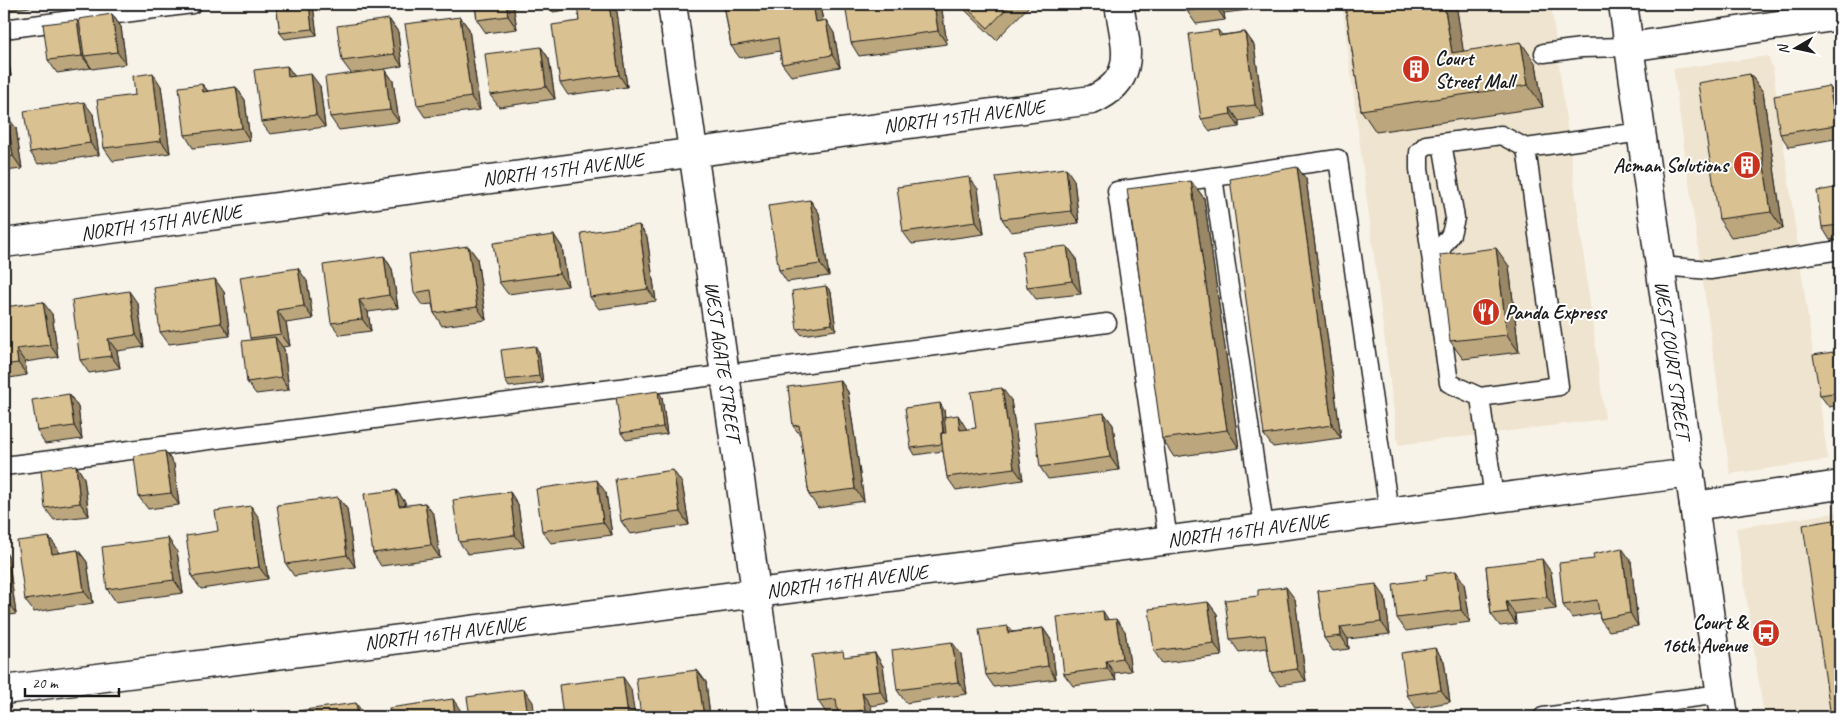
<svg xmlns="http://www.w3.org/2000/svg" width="1844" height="721" viewBox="0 0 1844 721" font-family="Caveat,sans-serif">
	<rect width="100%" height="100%" fill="#f8f3e9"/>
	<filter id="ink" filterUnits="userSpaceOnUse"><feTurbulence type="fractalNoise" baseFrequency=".02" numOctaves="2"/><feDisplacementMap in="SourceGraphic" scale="10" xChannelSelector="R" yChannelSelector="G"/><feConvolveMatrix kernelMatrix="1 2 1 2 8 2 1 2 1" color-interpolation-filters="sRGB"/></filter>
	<g filter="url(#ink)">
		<path fill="#efe4cf" d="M1342 4H1551L1605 419 1398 445Z
			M1768 56 1773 69 1828 460 1730 474 1673 69Z
			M1840 512V717H1764L1736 528Z"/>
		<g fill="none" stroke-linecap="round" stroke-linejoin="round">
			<g stroke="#1c1c1c" stroke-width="21">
				<path id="service" d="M4 29 192 4
					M1544 53 1581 48 1629 47
					M1213 177 1264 527
					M1432 262 1451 234 1455 218 1442 143
					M1660 266 1710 270 1840 250
					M1480 397 1449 383 1419 169V152L1426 145 1501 135 1526 148
					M4 466 691 379 1107 323
					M1494 498 1480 397 1559 386 1526 148 1641 132
					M1168 540 1117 191 1338 159 1389 512
					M1543 717 1721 694"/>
			</g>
			<g stroke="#1c1c1c" stroke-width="31">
				<path id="minor" d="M672 4 774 717
					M1629 47 1840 16
					M4 243 1092 100C1140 79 1125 45 1119 4
					M1694 506 1840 485
					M4 690 1690 473"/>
			</g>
			<g stroke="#1c1c1c" stroke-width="31">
				<path id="secondary" d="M1623 4 1724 717"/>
			</g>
			<use href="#service" stroke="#fff" stroke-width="18"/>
			<use href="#minor" stroke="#fff" stroke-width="28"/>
			<use href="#secondary" stroke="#fff" stroke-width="28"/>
		</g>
		<path fill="#bba67d" stroke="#1c1c1c" d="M4 4H42L43 5 9 10 7 6V11H4Z
			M276 4H311L313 6 317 35 285 39 280 33Z
			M475 4H513L517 29 486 33 477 20Z
			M547 4H611L617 12 627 87 568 95 560 83 579 21 578 8 553 12Z
			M724 4H820L823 21 834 33 840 67 791 76 782 64 780 51 740 58 731 46Z
			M941 4 947 44 859 56 851 43Z
			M960 4H1031L996 40 964 9Z
			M1186 4H1247L1248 10 1224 13 1225 20 1196 24 1187 11Z
			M1345 4H1456L1463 51 1536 64 1543 107 1376 132 1361 110Z
			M112 14 121 27 126 64 92 69 90 66 91 68 57 73 48 60 77 20 79 23Z
			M460 17 469 29 480 110 425 117 417 105Z
			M389 19 398 32 402 66 385 69 393 81 399 122 339 130 330 117 351 73 342 61Z
			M1218 30 1222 35 1245 32 1254 45 1264 117 1239 121V127L1210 131 1201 119Z
			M4 37 5 40 11 76 4 77Z
			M541 47 549 59 555 99 499 107 490 95Z
			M287 66 294 76 320 86 325 127 270 134 261 122Z
			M1750 74 1763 92 1783 229 1731 237 1719 219Z
			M202 84 208 91 236 87 245 100 250 141 193 148 185 135Z
			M161 86 170 153 113 161 104 148 135 95Z
			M1829 86 1838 99 1840 112V138L1789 147 1780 134Z
			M93 114 99 155 38 164 30 152Z
			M4 116 16 128 22 169 4 171Z
			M1297 167 1306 179 1341 438 1273 447 1264 435Z
			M1074 180 1079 223 1011 232 1002 219Z
			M1191 181 1204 198 1239 448 1174 457 1162 439Z
			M1840 187V238L1830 240 1822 227Z
			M978 189 984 234 912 244 903 232Z
			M810 200 819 213 829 276 787 282 779 270Z
			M639 225 647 237 656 301 599 309 590 297Z
			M554 235 562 247 568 286 508 294 499 282Z
			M468 246 477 258 486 320 442 326 434 313 432 304 422 305 414 293Z
			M1067 246 1076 258 1081 294 1036 299 1027 287Z
			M384 256 392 269 398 308 368 312 371 331 340 335 331 323Z
			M1509 266 1519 352 1463 359 1450 341Z
			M307 281 313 319 286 323 290 346 282 347 284 349 289 390 256 394 247 382 251 340 250 338Z
			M826 286 831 292 836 330 802 335 797 329Z
			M224 292 230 336 169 344 160 332Z
			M138 304 144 347 117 351 120 368 89 373 80 360Z
			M4 307 52 314 58 357 25 362 27 375 4 379Z
			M1840 351V405L1829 407 1820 395Z
			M539 352 543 383 509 387 505 380Z
			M840 380 848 392 864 501 818 508 809 495 801 436 793 426Z
			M69 394 78 407 82 439 45 444 37 431Z
			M662 397 667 434 626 440 621 433Z
			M1011 400 1023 480 956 490 947 477 943 451 915 455 911 448 944 410 945 417 966 428 967 430 976 428Z
			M1104 413 1113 425 1119 470 1048 479 1040 467Z
			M174 464 179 505 148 509 139 497Z
			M76 465 84 478 89 516 54 520 45 508Z
			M682 483 689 525 630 534 621 521Z
			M396 490 405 502 406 506 425 503 434 515 440 558 381 566 373 553Z
			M510 492 518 505 524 547 468 554 459 542Z
			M606 493 612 535 551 543 542 531Z
			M338 497 347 509 355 567 294 576 286 564Z
			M259 518 268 579 201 589 192 577 218 531Z
			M49 537 58 549V553L78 550 87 562 93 603 34 612 25 600Z
			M4 550 8 556 16 614 4 616Z
			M177 551 183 593 116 602 107 589Z
			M1631 561 1638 626 1609 631 1600 619 1599 613 1572 618 1563 605Z
			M1486 566 1551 572 1556 609 1515 614 1516 624 1500 626 1491 614Z
			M1464 583 1470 622 1406 631 1397 618Z
			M1318 591 1385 597 1390 634 1348 639 1349 649 1333 651 1324 638Z
			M1258 596 1295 599 1306 681 1279 685 1271 673 1267 648 1239 652 1230 639Z
			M1208 602 1217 614 1222 656 1162 663 1154 651Z
			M1108 620 1125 631 1131 671 1114 673 1116 680 1073 686 1064 674Z
			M1043 628 1051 640 1056 679 994 687 986 675 1012 632Z
			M1435 648 1444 661 1450 702 1416 708 1407 695Z
			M875 653 883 666 888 703 871 706 873 717H841L838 712 827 714 818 701 847 657Z
			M961 654 967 694 906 703 897 690Z
			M697 670 706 682 710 717H641Z"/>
		<path fill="#998766" stroke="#1c1c1c" d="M4 4H5L7 6V11L4 6Z
			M309 4H311L313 6 317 35 312 29Z
			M506 4H513L517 29 508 16Z
			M609 4H611L617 12 627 87 619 75Z
			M813 4H820L825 35 816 22Z
			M934 4H941L947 44 938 31Z
			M1216 4H1217L1224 13 1225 20 1216 7Z
			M1243 4H1247L1248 10Z
			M1444 4H1456L1467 74 1452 53Z
			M112 14 121 27 126 64 117 52Z
			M460 17 469 29 480 110 471 97Z
			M389 19 398 32 402 66 394 54Z
			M77 20 85 32 84 56 90 66 91 68 82 56Z
			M826 20 834 33 840 67 832 55Z
			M1245 32 1254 45 1264 117 1255 105Z
			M4 37 5 40 11 76 4 66Z
			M1521 42 1536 64 1543 107 1528 85Z
			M541 47 549 59 555 99 546 87Z
			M287 66 296 78 288 77Z
			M385 69 393 81 399 122 390 110Z
			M153 73 161 86 170 153 161 141Z
			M311 74 320 86 325 127 316 115Z
			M1750 74 1763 92 1783 229 1771 212Z
			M202 84 211 96 203 92Z
			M1829 86 1838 99 1840 112V131L1836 125Z
			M236 87 245 100 250 141 242 128Z
			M84 102 93 114 99 155 90 143Z
			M1230 108 1239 121V127L1231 114Z
			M7 116 16 128 22 169 13 156Z
			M1297 167 1306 179 1341 438 1332 425Z
			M1066 168 1074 180 1079 223 1071 211Z
			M969 177 978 189 984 234 976 222Z
			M1191 181 1204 198 1239 448 1227 430Z
			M810 200 819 213 829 276 820 264Z
			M639 225 647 237 656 301 648 289Z
			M554 235 562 247 568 286 559 274Z
			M468 246 477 258 486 320 477 307Z
			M1067 246 1076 258 1081 294 1072 281Z
			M1496 248 1509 266 1519 352 1507 335Z
			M384 256 392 269 398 308 389 295Z
			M298 268 307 281 313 319 304 306Z
			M215 279 224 292 230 336 221 323Z
			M826 286 831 292 836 330 832 324Z
			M129 291 138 304 144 347 136 335Z
			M359 300 368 312 371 331 362 319Z
			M43 302 52 314 58 357 50 345Z
			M277 310 286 323 290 346 281 334Z
			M275 337 284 349 289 390 281 377Z
			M108 339 117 351 120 368 111 356Z
			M535 346 539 352 543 383 539 376Z
			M16 349 25 362 27 375 18 363Z
			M840 380 848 392 864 501 855 489Z
			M1002 388 1011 400 1023 480 1014 468Z
			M658 391 662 397 667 434 663 427Z
			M69 394 78 407 82 439 74 426Z
			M940 403 944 410 949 450 945 444Z
			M1104 413 1113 425 1119 470 1110 457Z
			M958 415 966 428 969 443 960 430Z
			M165 451 174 464 179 505 171 493Z
			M76 465 84 478 89 516 80 503Z
			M673 470 682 483 689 525 680 512Z
			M597 480 606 493 612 535 603 522Z
			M396 490 405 502 408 519 399 506Z
			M510 492 518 505 524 547 515 535Z
			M338 497 347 509 355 567 347 555Z
			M425 503 434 515 440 558 431 545Z
			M251 506 259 518 268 579 259 567Z
			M4 525 6 542 4 538Z
			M49 537 58 549 60 566 52 554Z
			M168 538 177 551 183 593 174 580Z
			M1622 548 1631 561 1638 626 1630 613Z
			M4 550 8 556 16 614 8 602 4 574Z
			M78 550 87 562 93 603 84 591Z
			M1542 559 1551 572 1556 609 1547 597Z
			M1456 571 1464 583 1470 622 1461 610Z
			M1376 584 1385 597 1390 634 1381 622Z
			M1286 587 1295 599 1306 681 1297 669Z
			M1506 601 1515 614 1516 624 1508 612Z
			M1208 602 1217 614 1222 656 1214 643Z
			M1103 611 1111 624 1104 620Z
			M1116 619 1125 631 1131 671 1122 658Z
			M1008 626 1017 638 1008 633Z
			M1340 627 1348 639 1349 649 1341 636Z
			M1043 628 1051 640 1056 679 1048 666Z
			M952 642 961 654 967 694 958 682Z
			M1435 648 1444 661 1450 702 1441 690Z
			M875 653 883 666 888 703 880 691Z
			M1106 661 1114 673 1116 680 1107 668Z
			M697 670 706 682 710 717H704Z
			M623 677 631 689 635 717H628Z
			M524 689 533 702 535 717H528Z
			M862 693 871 706 873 717H870L865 710Z
			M453 699 461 711 462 717H455Z
			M356 703 365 716V717H358Z
			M1614 710 1619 717H1615Z"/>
		<path fill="#dac191" stroke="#1c1c1c" d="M276 4H309L312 29 280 33Z
			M475 4H506L508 16 477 20Z
			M577 4H609L619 75 560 83 552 25 579 21Z
			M724 4H813L816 22 826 20 832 55 782 64 778 38 731 46Z
			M845 4H934L938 31 851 43Z
			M963 4H1011L988 28Z
			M1186 4H1216V7L1187 11Z
			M1345 4H1444L1452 53 1521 42 1528 85 1361 110Z
			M112 14 117 52 84 56 79 19Z
			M460 17 471 97 417 105 405 24Z
			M389 19 394 54 342 61 337 26Z
			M77 20 82 56 48 60 43 24Z
			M1218 30 1219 36 1245 32 1255 105 1230 108 1231 114 1201 119 1189 34Z
			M541 47 546 87 490 95 485 54Z
			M287 66 288 77 311 74 316 115 261 122 254 70Z
			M385 69 390 110 330 117 325 77Z
			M153 73 161 141 104 148 97 100 135 95 133 76Z
			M1750 74 1771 212 1719 219 1698 83Z
			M202 84 203 92 236 87 242 128 185 135 179 87Z
			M1829 86 1836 125 1780 134 1774 96Z
			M84 102 90 143 30 152 24 111Z
			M4 116H7L13 156 4 158Z
			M1297 167 1332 425 1264 435 1230 179Z
			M1066 168 1071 211 1002 219 996 177Z
			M969 177 976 222 903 232 897 187Z
			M1191 181 1227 430 1162 439 1127 189Z
			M1840 187V225L1822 227 1817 191Z
			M810 200 820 264 779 270 768 206Z
			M639 225 648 289 590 297 581 233Z
			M554 235 559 274 499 282 493 243Z
			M468 246 477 307 434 313 431 290 414 293 409 254Z
			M1067 246 1072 281 1027 287 1022 251Z
			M1496 248 1507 335 1450 341 1440 255Z
			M384 256 389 295 359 300 362 319 331 323 323 265Z
			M298 268 304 306 277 310 281 334 250 338 240 277Z
			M215 279 221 323 160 332 154 288Z
			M826 286 832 324 797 329 792 291Z
			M129 291 136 335 108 339 111 356 80 360 72 300Z
			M43 302 50 345 16 349 18 363 4 365V307Z
			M275 337 281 377 247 382 242 341Z
			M535 346 539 376 505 380 501 350Z
			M1840 351V392L1820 395 1813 355Z
			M840 380 855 489 809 495 799 425 793 426 788 387Z
			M1002 388 1014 468 947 477 941 438V433H946L944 417 958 415 960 430 976 428 971 392Z
			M658 391 663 427 621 433 616 397Z
			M69 394 74 426 37 431 32 400Z
			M940 403 943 433H941L942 444 911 448 905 408Z
			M1104 413 1110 457 1040 467 1034 422Z
			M165 451 171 493 139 497 134 456Z
			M76 465 80 503 45 508 41 470Z
			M673 470 680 512 621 521 615 479Z
			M597 480 603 522 542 531 536 489Z
			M396 490 399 506 425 503 431 545 373 553 364 494Z
			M510 492 515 535 459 542 453 500Z
			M338 497 347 555 286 564 277 505Z
			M251 506 259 567 192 577 186 536 218 531 215 511Z
			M1840 519V717H1831L1803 525Z
			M49 537 52 554 78 550 84 591 25 600 17 541Z
			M168 538 174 580 107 589 102 547Z
			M1622 548 1630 613 1600 619 1597 600 1563 605 1559 563 1594 559 1593 554Z
			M1542 559 1547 597 1506 601 1508 612 1491 614 1486 566Z
			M1456 571 1461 610 1397 618 1393 584 1427 579 1426 575Z
			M4 574 8 602H4Z
			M1376 584 1381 622 1340 627 1341 636 1324 638 1318 591Z
			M1286 587 1297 669 1271 673 1265 635 1230 639 1225 600 1258 596V590Z
			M1208 602 1214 643 1154 651 1149 609Z
			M1103 611 1104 620 1116 619 1122 658 1106 661 1107 668 1064 674 1057 617Z
			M1008 626V633L1043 628 1048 666 986 675 979 630Z
			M952 642 958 682 897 690 892 650Z
			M1435 648 1441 690 1407 695 1401 653Z
			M843 651 844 657 875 653 880 691 862 693 865 710 838 714 836 699 818 701 812 655Z
			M697 670 704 717H656V715L641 717 636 678Z
			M623 677 628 717H563L559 685Z
			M524 689 528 717H470L467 697Z
			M453 699 455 717H390L389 708Z
			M356 703 358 717H297V711Z
			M1614 710 1615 717H1579L1578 714Z
			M281 714 282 717H254Z"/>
	</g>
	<defs>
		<g id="building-disc" transform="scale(1.4375)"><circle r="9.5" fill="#c8321e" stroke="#fff"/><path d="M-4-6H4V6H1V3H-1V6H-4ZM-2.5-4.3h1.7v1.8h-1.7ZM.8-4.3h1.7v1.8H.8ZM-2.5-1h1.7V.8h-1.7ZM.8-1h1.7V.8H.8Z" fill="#fff"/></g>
		<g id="restaurant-disc" transform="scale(1.4375)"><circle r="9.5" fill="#c8321e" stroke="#fff"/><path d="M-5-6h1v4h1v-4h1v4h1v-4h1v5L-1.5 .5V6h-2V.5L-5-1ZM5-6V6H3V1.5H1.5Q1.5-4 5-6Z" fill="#fff"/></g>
		<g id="bus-disc" transform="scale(1.4375)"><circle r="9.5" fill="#c8321e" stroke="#fff"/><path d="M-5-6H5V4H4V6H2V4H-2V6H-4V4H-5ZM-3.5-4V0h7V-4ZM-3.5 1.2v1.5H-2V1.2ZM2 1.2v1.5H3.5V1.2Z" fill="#fff"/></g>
	</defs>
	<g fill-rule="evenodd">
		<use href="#building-disc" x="1416" y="69"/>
		<use href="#building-disc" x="1747" y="165"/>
		<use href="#restaurant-disc" x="1486" y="312"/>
		<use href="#bus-disc" x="1766" y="633"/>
	</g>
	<g text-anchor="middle" stroke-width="4" stroke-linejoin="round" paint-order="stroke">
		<g font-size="20" font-weight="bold" fill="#1c1c1c" stroke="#fff" text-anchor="start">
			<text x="1435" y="65">Court<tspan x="1435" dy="23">Street Mall</tspan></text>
			<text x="1728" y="172" text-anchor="end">Acman Solutions</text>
			<text x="1505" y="319">Panda Express</text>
			<text x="1747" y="629" text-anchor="end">Court &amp;<tspan x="1747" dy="23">16th Avenue</tspan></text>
		</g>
		<g font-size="20" fill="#1c1c1c" stroke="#fff">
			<text transform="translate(964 116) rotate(-7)" y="7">NORTH 15TH AVENUE</text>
			<text transform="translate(563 169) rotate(-7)" y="7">NORTH 15TH AVENUE</text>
			<text transform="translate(161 222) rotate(-8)" y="7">NORTH 15TH AVENUE</text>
			<text transform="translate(1673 360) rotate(82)" y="7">WEST COURT STREET</text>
			<text transform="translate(723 361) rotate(82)" y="7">WEST AGATE STREET</text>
			<text transform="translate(1248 530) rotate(-7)" y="7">NORTH 16TH AVENUE</text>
			<text transform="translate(847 581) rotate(-7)" y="7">NORTH 16TH AVENUE</text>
			<text transform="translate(445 633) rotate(-7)" y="7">NORTH 16TH AVENUE</text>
		</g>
	</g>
	<rect width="1844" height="721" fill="none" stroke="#fff" stroke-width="20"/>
	<rect x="10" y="10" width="1824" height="701" fill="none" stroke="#1c1c1c" stroke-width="2" filter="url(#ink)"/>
	<g transform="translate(1796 48) rotate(261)" stroke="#ffffff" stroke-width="4" paint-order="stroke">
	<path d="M0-4L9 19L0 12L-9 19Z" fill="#1c1c1c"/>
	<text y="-8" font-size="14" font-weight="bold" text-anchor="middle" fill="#1c1c1c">N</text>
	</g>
	<path d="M25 688v8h94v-8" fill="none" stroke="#1c1c1c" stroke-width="2.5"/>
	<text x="32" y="688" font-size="15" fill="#1c1c1c" stroke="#ffffff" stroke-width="4" paint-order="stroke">20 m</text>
</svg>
